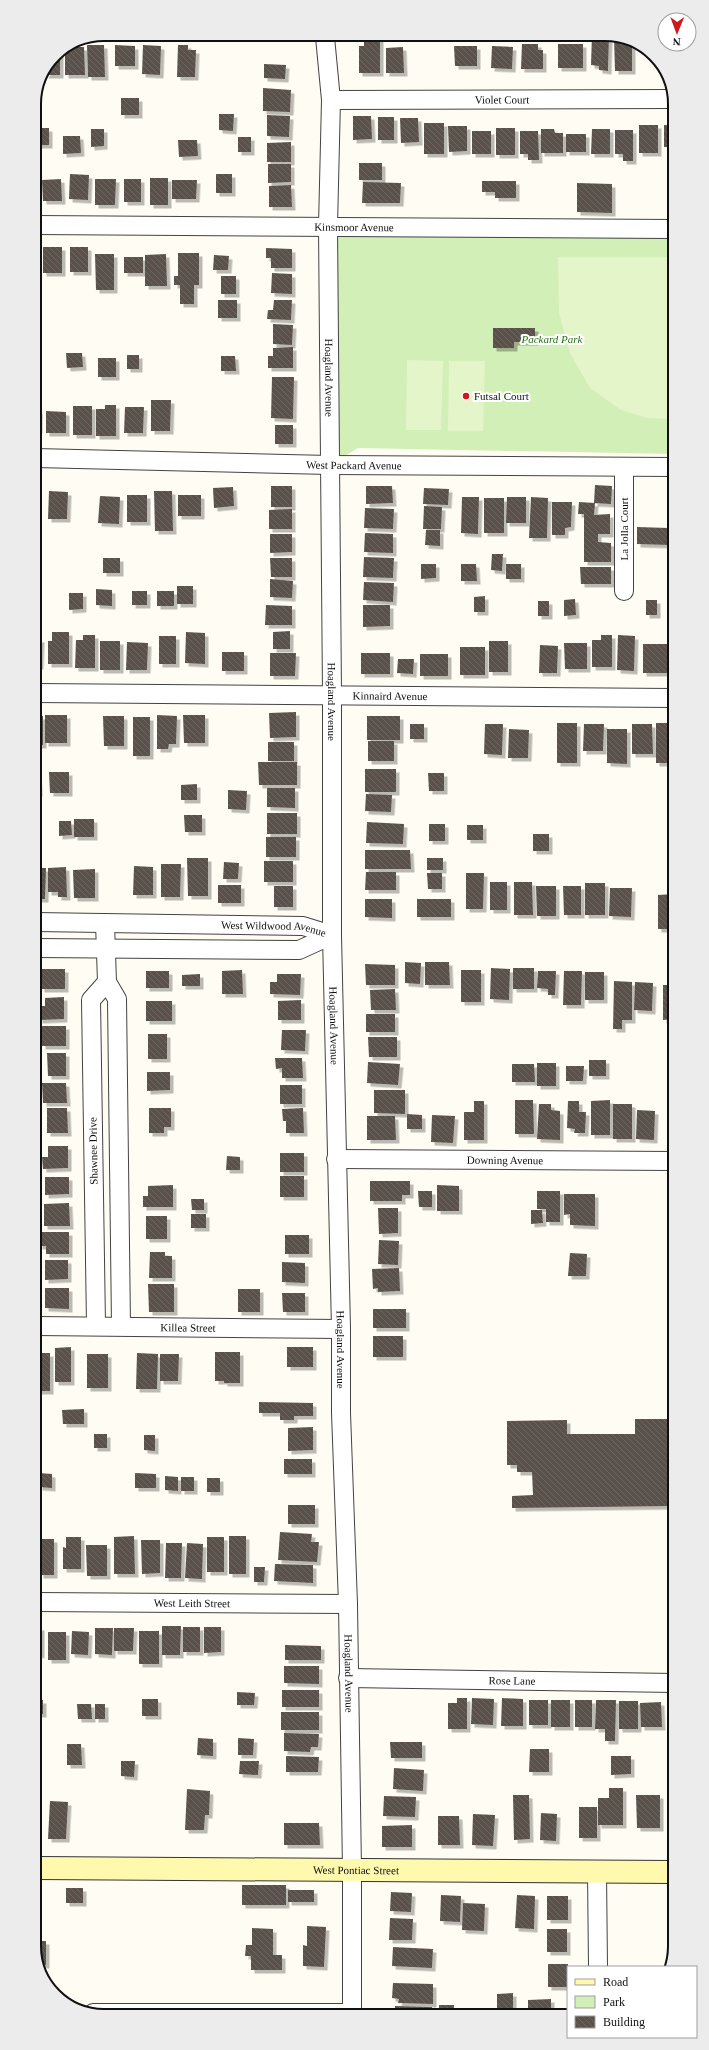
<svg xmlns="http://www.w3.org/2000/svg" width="709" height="2050" viewBox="0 0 709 2050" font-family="'Times New Roman',serif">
	<defs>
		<pattern id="building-back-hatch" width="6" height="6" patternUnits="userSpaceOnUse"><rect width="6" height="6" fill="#5a514b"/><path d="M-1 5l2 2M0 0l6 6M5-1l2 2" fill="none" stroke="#6d6561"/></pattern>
		<filter id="shadow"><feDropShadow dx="3.5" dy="3.5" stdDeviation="0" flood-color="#0004"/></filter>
	</defs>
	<rect width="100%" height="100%" fill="#fffdf3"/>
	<path fill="#d2efb7" d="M328 226 673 229V454L358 448 330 465Z"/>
	<path fill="#e5f5ca" d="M558 257H673V419L647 418 621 410 590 388 570 353 559 313Z
		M407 360 443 361 441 430H406Z
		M449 361H485L483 431H448Z"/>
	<path fill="url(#building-back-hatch)" filter="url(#shadow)" d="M592 34H609L608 71 599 70V66L591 65Z
		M380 36V73H359V46H364V37Z
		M614 37 632 43V71H615Z
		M522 44H538V50H543V69H521Z
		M558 44H583V68H558Z
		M87 45H104L105 77H88Z
		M115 45 135 46V66H115Z
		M143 45 161 46 160 75 142 74Z
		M178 45H188V50H196L195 77H177Z
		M454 46H477V66H455Z
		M492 46 513 47 512 69 491 68Z
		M65 47H84L85 75H65Z
		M403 47 404 73H386V48Z
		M60 51V75H45L55 54Z
		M264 64 286 65 285 79 264 78Z
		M660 66 665 73H660Z
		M263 88 291 90 290 112 263 111Z
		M121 98H139V115H121Z
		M219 114H234L233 131 219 130Z
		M267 115 290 116 289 137 267 136Z
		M353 116H371L372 139 353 140Z
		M378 117H394V140H378Z
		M400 118H418L419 142 401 143Z
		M424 123H444V154H424Z
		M639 125H658V153H639Z
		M664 125H673V147H664Z
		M448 126H467V151L449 152Z
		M36 128H49V145H36Z
		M496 128H515V155H496Z
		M91 129H104V146L91 147Z
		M541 129H554L555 133H563V153H541Z
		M592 129H610V154H591Z
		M615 130H633V161H623V154H615Z
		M472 131H491V154H472Z
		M520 131H538L539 160H528V154H520Z
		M566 134H586V152H566Z
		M63 136H80L81 153 63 154Z
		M238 137H251V152H238Z
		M178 140H197L198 156 179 157Z
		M291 142V162H267V143Z
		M359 163H382V180H359Z
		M268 164H291V182L268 183Z
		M70 174 89 175 88 200 69 199Z
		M216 174H232V193H216Z
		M34 175H36V204L34 203Z
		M150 178H168V205H150Z
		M61 179 62 201H43L42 180Z
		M95 179H116L115 205H95Z
		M124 179H141V202H124Z
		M172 180H197L196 199H172Z
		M482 181H516V198H495V192H482Z
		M363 182 401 183 400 203H362Z
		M577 183 612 184V213L577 212Z
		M291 185 292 207H269V186Z
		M43 247H62V273H43Z
		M70 247H88V272H70Z
		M266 248 292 249V268H271V258H266Z
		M178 253H199V285H194V304H180V285H174V276H178Z
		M95 254H114V290H96Z
		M166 254 167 286H145V255Z
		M214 255 229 256 228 270H213Z
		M124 257H143V273H124Z
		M272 273 292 274V294L271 293Z
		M221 276H236V294H221Z
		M218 300H237V318H218Z
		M274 300H292L291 320 267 319 268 310H273Z
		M273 324 293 325 292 345 273 344Z
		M493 328H535V342H514V348H493Z
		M293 347V368H268V356H273V348Z
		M66 353H82L83 367 67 368Z
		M127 355H139V369H127Z
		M221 356H235L236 371H221Z
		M98 358H116V377H98Z
		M272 377H294L293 419 271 418Z
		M151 400H171L170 431H151Z
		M105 405H116V436H96V409H105Z
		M73 406H92V435H73Z
		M125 407H144L143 433H124Z
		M35 411H39V430H35Z
		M46 411 66 412V433H46Z
		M275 425H293V444H275Z
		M595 485 612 486 611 504 594 503Z
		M271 486H292V507H271Z
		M366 486H392L393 503 366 504Z
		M233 487 234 506 214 508 213 488Z
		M424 488 449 489 448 505 423 504Z
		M35 491H37L36 526H35Z
		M49 491 68 492 67 519H48Z
		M154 491H172L173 531H155Z
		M127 495H147V522H127Z
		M178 495H201V516H178Z
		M100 496 120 497 119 524 98 523Z
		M462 497H479L478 534 461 533Z
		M507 497H526V523H506Z
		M531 497 548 498 547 538H529Z
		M484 498H504V533H484Z
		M552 502H572L571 527 565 528V535H552Z
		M579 502 595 503 594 515 610 514V534H598V542L611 543V562H584V514H578Z
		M424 506 442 507 441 529H423Z
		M365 508 394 509 393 529 364 528Z
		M292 509V529H269V510Z
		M637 527 669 528V545L637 544Z
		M426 530H440V546L425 545Z
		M365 533 393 534V553L364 552Z
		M270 534H292V552L270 553Z
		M492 554H503L502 571 491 570Z
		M364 557 394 558 393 578 363 577Z
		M103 558H120V573H103Z
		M270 558H292V577H271Z
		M421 564H436V578L421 579Z
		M461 564H476L477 581H461Z
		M506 564H521V579H506Z
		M580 567H611V584H581Z
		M270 579 293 581 292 598 270 597Z
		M364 582 394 583 393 602 363 600Z
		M177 586H193V604H177Z
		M96 589 112 590V606L96 605Z
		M132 591H147V605H132Z
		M157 591H174V606H157Z
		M69 593H83V609L69 610Z
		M485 596V612H474V597Z
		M575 599 576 615 564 616V600Z
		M646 600H657V615H646Z
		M538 601H549V616H538Z
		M266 605 292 606V625H265Z
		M363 605H390V626L363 627Z
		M290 631V649H273V632Z
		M52 632H69V664H48V641H52Z
		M186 632 205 633V664L185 663Z
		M83 635H95V668H75L76 640H83Z
		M601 635H612V667H592V640H601Z
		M618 635 635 636 634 671 617 670Z
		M159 636H176V664H159Z
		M35 639H41L40 666H35Z
		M100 641H120V670H100Z
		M489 641H508V672H489Z
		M127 642 148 643 147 670H126Z
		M564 643H587V669H565Z
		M643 644H668V673H643Z
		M540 645 558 646 557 673H539Z
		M460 647H485V675H460Z
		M222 652H244V671H222Z
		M270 653H296L295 676H270Z
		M361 653H390V674H361Z
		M420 654H448V676H420Z
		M398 659H414L413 674 397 673Z
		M296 712V737L270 738 269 713Z
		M45 715H67V743H45Z
		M157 715 177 716 176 744H169L168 749H157Z
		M183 715H205V743H184Z
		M35 716H43V745H35Z
		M103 716H124V746H104Z
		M367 716H400V740H367Z
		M133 717H150V756H133Z
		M557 723H577V763H557Z
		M656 723H673L674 763H656Z
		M410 724H424V739H410Z
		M485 724H503L502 755 484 754Z
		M584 724H604L603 751H583Z
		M632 724H652L653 754H632Z
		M509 729 529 730 528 758H508Z
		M607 729H627V764L607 763Z
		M368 741H394V761H368Z
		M268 742H294V761H268Z
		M258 762H297V785H259Z
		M365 769H396V792H365Z
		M49 772H69V793H50Z
		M428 773H444V791H429Z
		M35 777H38L39 793H35Z
		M197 784V800H181V785Z
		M267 788H295V808L267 807Z
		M228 790 247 791 246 810 228 809Z
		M366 794 392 795 391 812 365 811Z
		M267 813H297V834H267Z
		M184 815H202V832H185Z
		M74 819H94V837H74Z
		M59 821H71L72 835 59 836Z
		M367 822 404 824 403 844 366 843Z
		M429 824H445V841H429Z
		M467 825H483V840H467Z
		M533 834H549V851H533Z
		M266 837H296V857H266Z
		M365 850H410L411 869H365Z
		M187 858H208V896H188Z
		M427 858H443V870H427Z
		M264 861H293V882H264Z
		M224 862 239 863 238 879H223Z
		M161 864H181L180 897H161Z
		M134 866 153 867V895H133Z
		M66 867 67 897H58V892H48V868Z
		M35 868H46L45 899H35Z
		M95 869V898H74L73 870Z
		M366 872H396V890H365Z
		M427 873H442V889H428Z
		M466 873H484L483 909H466Z
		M490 882H507V910H490Z
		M514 882H532L533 915H514Z
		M585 883H605V915H585Z
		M218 885H241V903H218Z
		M274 886H293V907H274Z
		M536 886H556V916H537Z
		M563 886H581V915H564Z
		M610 888H632L631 917 609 916Z
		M674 894V929H658V895Z
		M365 899H392V918L365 917Z
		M417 899H451V917H417Z
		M405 962 421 963 420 984 405 983Z
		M425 962H449L450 985H425Z
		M365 964 395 965V985H366Z
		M491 968 510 969 509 1000 490 999Z
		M513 968H534V989H513Z
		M41 969H65V989H41Z
		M242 970 243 994H222V971Z
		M461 970H481V1002H461Z
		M146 971H169V988H146Z
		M538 971H556L555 995H548V989L537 988Z
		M564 971H582L581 1005H563Z
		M585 972H604V1000H585Z
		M200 974V986H182V975Z
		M277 974H301L300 995 270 994V982H277Z
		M614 981 632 982V1020H622V1029H613Z
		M635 982 653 983 652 1011 634 1010Z
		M663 985H674V1019L663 1020Z
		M395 989 396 1010H371L370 990Z
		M64 997V1019L39 1020V1006H45V998Z
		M301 1000V1020H278V1001Z
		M146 1001H172V1021H146Z
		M366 1014H395V1032H366Z
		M42 1026H66V1046H42Z
		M282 1030H306L305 1051 281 1050Z
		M148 1034H167V1059H148Z
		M368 1037H397V1057H369Z
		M47 1053H66V1076H48Z
		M275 1058H302L303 1078H282V1068L276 1069Z
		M589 1060H606V1076H589Z
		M368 1062 400 1064 398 1085 367 1083Z
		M537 1063H556V1086H537Z
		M512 1064H534L535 1082H512Z
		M566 1066H584L583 1081H566Z
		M147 1072H170V1090L147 1091Z
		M42 1083H66L67 1103H43Z
		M280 1085H302V1104H280Z
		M374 1090H405V1114L374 1113Z
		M515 1100H533L534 1134H515Z
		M610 1100V1135H591V1101Z
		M474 1101H484V1140H464V1112H474Z
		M568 1101H579V1112H586L585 1133H574L575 1129 567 1128Z
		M539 1104H551V1110L560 1111V1140L537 1139Z
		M613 1104H632V1139H613Z
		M47 1108H67L68 1133H47Z
		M149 1108H171V1127H164V1133H149Z
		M303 1108 304 1133H286V1121H283L282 1109Z
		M637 1110 655 1111 654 1140 636 1139Z
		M407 1114 422 1115V1129H407Z
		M432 1115 455 1116 453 1143 431 1142Z
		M367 1116H395L396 1140H367Z
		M48 1146H68V1168L43 1169 42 1157H48Z
		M280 1153H304V1172H280Z
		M227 1156 240 1157V1170H226Z
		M280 1176H304V1197H280Z
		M45 1177H69V1194L45 1195Z
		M370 1181H410V1195H402V1201H370Z
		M173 1185V1207H143V1196H148V1186Z
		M437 1185 459 1186V1211H437Z
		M418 1191H432V1207H419Z
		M537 1191H560V1222H546V1209H537Z
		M564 1194H595V1226L570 1225V1214L564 1215Z
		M191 1199H204V1210H192Z
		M69 1203 70 1226H44V1204Z
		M378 1208H398V1233L379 1234Z
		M531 1210H542L543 1223 531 1224Z
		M191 1214H206V1228H191Z
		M146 1216H167V1239H146Z
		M39 1232H69V1254H46V1246H39Z
		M285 1235H309V1254H285Z
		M379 1240 399 1241 398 1265 378 1264Z
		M150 1252H165V1256H172V1278H149Z
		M570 1253 587 1254 586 1276H568Z
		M45 1260H68V1279L45 1280Z
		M282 1262 305 1263V1283L282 1282Z
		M399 1268 400 1291 378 1292V1288L373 1289 372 1269Z
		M148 1284H174V1312H149Z
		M45 1288H69V1309L45 1308Z
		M238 1289H260V1312H238Z
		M282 1293H305V1312H283Z
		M373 1309H406V1328H373Z
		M373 1336H403V1357H373Z
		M71 1347V1382H55V1348Z
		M287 1347H313V1367H287Z
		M215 1352H240V1383H224V1381H215Z
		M36 1353H50V1391H36Z
		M137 1353 158 1354 157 1389H136Z
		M87 1354H108V1388H87Z
		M160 1354H179L178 1381H160Z
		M259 1402 313 1403V1416H294V1420H280V1413H259Z
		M84 1409V1424H63L62 1410Z
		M667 1414H674V1506L512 1508V1496L533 1495 532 1472H517V1465H507V1421L567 1420V1434H635V1419H667Z
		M313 1427V1450L288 1451V1428Z
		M94 1434H107V1448H94Z
		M144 1435H155V1451L144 1450Z
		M284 1459H312V1474H284Z
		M39 1473 52 1474V1488L39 1487Z
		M135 1473 156 1474V1488H135Z
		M165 1476 178 1477V1491L165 1490Z
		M181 1477H194V1491H181Z
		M207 1478H220V1492H207Z
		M288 1505H315V1524H288Z
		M280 1532 312 1534 311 1542H319L317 1562 278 1560Z
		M134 1536 135 1574H114V1537Z
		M229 1536H246V1574H229Z
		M66 1537H81V1569H63V1547L66 1548Z
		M207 1537H224V1572H207Z
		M40 1539H54V1575H40Z
		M141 1540H160V1573L142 1574Z
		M166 1543H182L181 1578H165Z
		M187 1543 203 1544 202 1579 185 1578Z
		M86 1545H107V1576H87Z
		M275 1564 313 1565V1583L274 1581Z
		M254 1567H265L264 1582H254Z
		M162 1626H181L180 1655H162Z
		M36 1627H41V1655L36 1654Z
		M183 1627H200V1652H183Z
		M204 1627H221V1652L204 1653Z
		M95 1628H113L112 1655 95 1654Z
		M114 1628H134L133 1651H114Z
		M72 1631 89 1632 88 1655 71 1654Z
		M139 1631H159V1664H139Z
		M48 1632H66V1660H48Z
		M285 1645 321 1646V1660H285Z
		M284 1666H319V1684L284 1683Z
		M282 1690H319V1707H282Z
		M237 1692 255 1693 254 1705H237Z
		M457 1698H467V1729H448V1703H457Z
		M472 1698 494 1699 493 1725 471 1724Z
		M502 1698 523 1699V1726H501Z
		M142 1699H158V1716H142Z
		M36 1700H43V1714H36Z
		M529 1700H548V1725H529Z
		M551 1700H570V1727H551Z
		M575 1700H592V1727H575Z
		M596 1700H616L615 1741H605V1729H595Z
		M619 1701H638V1729H619Z
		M671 1701H675V1741H671Z
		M661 1702 662 1727H641L640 1703Z
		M77 1704H91L92 1719H78Z
		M95 1704H105V1719H95Z
		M281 1712H319V1730H281Z
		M284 1733 319 1734 318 1747H311L310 1752 284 1751Z
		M198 1738 213 1739V1756L197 1755Z
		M238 1738 254 1739 253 1755H238Z
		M390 1742H422V1758H391Z
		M67 1744H81L82 1765H67Z
		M530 1749H549V1772H529Z
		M286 1756 319 1757 318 1772H286Z
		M611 1756H631V1774L611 1775Z
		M121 1761H135L134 1777 121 1776Z
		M240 1761H259L258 1775 239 1774Z
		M394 1768 424 1770 423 1791 393 1789Z
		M609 1788H623V1825H598V1798H609Z
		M187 1789 210 1791 209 1815H205L204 1830H185Z
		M513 1795H529L530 1839 514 1840Z
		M636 1795H660V1828H637Z
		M671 1795H675V1813H671Z
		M384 1796 416 1797 415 1817 383 1816Z
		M50 1801 68 1802 66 1839H48Z
		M579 1807H597V1838H579Z
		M541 1813 557 1814 556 1841 540 1840Z
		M473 1814 495 1815 493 1846 472 1845Z
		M438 1816H459L460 1845H438Z
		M284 1823H319L320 1845H284Z
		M412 1825V1847H382V1826Z
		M242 1885H286V1905H242Z
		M66 1888H83V1903H66Z
		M288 1890H314V1902H288Z
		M391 1892 412 1893 411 1912 390 1911Z
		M441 1895 461 1896 460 1922 440 1921Z
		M517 1895 535 1896 534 1929 515 1928Z
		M547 1896H568V1920H547Z
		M463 1903 485 1904 484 1931 462 1930Z
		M390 1918 413 1919 412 1940H389Z
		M307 1926 326 1927 324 1967 303 1966V1945L307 1946Z
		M252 1928 273 1929V1955H282V1970H251V1956H245L246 1945H252Z
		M547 1929H567V1952H547Z
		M36 1941H46V1965L36 1964Z
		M393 1947 433 1949 432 1968 392 1966Z
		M548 1964H568V1987H548Z
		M393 1983 433 1984V2004L398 2003 399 1999 392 1998Z
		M513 1993V2014H497V1994Z
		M551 1999V2014H528V2000Z
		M439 2005H454V2014H439Z
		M395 2006 432 2007V2014L395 2015Z"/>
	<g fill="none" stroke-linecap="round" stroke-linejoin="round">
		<g stroke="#434343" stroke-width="20">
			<g id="street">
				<path id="s1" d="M325 37 331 100 328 226 332 695V935L341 1329V1413L348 1604 352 1870V2015"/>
				<path id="s2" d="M331 100 673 99"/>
				<path id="s3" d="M34 225 673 229"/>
				<path id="s4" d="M35 458 330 465 673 467"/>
				<path d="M624 591V467"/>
				<path id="s5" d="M35 693 673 698"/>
				<path id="s6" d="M35 922 303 926 332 935"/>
				<path d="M105 923 107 982 117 999 121 1326"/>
				<path d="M35 948 299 950 332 935"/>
				<path id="s7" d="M336 1159 674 1161"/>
				<path d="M96 1325 91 1000 107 982"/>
				<path id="s8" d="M36 1326 341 1329"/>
				<path id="s9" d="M36 1602 348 1604"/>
				<path id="s10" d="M348 1678 675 1683"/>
				<path d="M597 1872 598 1967"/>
				<path d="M93 2013H352"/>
			</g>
		</g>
		<g stroke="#323232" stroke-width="24">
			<g id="secondary">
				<path id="s11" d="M36 1868 675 1872"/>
			</g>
		</g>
		<use href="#street" stroke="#fff" stroke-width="18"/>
		<use href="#secondary" stroke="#fff9ae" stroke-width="22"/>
	</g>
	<circle fill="#d0181b" stroke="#fff" stroke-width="1.5" cx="466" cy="396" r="4"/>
	<g text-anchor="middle" stroke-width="4" stroke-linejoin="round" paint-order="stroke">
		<g font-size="11" fill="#101010" stroke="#fff">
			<text dy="4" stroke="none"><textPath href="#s2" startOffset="171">Violet Court</textPath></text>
			<text dy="4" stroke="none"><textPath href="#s3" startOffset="320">Kinsmoor Avenue</textPath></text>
			<text dy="4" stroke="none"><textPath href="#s1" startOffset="341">Hoagland Avenue</textPath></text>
			<text dy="4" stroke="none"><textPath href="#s4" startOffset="319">West Packard Avenue</textPath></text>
			<text transform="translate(624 529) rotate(-90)" y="4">La Jolla Court</text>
			<text dy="4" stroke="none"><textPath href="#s5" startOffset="355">Kinnaird Avenue</textPath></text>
			<text dy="4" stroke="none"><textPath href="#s1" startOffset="665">Hoagland Avenue</textPath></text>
			<text dy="4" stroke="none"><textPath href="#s6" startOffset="239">West Wildwood Avenue</textPath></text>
			<text dy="4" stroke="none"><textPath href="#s1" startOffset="989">Hoagland Avenue</textPath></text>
			<text transform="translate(93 1151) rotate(-91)" y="4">Shawnee Drive</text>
			<text dy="4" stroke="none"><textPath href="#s7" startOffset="169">Downing Avenue</textPath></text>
			<text dy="4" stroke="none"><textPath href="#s8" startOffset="152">Killea Street</textPath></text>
			<text dy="4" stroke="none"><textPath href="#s1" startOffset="1313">Hoagland Avenue</textPath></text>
			<text dy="4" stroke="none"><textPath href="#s9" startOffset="156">West Leith Street</textPath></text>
			<text dy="4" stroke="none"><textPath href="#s1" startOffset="1637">Hoagland Avenue</textPath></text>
			<text dy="4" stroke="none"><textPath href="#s10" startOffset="164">Rose Lane</textPath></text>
			<text dy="4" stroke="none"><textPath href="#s11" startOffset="320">West Pontiac Street</textPath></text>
		</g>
		<g font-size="11" font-style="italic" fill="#277018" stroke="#fff">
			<text x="552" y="343">Packard Park</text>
		</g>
		<g font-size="11" fill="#101010" stroke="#fff" text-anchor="start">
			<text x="474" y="400">Futsal Court</text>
		</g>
	</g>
	<path d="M0 0H709V2050H0ZM104 41H605A63 63 0 0 1 668 104V1946A63 63 0 0 1 605 2009H104A63 63 0 0 1 41 1946V104A63 63 0 0 1 104 41Z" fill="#ececec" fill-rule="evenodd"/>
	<path fill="none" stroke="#101010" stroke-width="2" d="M104 41H605A63 63 0 0 1 668 104V1946A63 63 0 0 1 605 2009H104A63 63 0 0 1 41 1946V104A63 63 0 0 1 104 41Z"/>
	<rect x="567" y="1966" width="130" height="72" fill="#ffffff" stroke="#9f9f9f"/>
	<rect x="575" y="1979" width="20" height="6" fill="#fff9ae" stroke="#9f9f9f"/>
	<text x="603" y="1986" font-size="12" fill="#101010">Road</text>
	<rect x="575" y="1996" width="20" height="12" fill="#d2efb7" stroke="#9f9f9f"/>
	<text x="603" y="2006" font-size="12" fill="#101010">Park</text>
	<rect x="575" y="2016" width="20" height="12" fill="url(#building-back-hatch)" stroke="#9f9f9f"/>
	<text x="603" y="2026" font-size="12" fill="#101010">Building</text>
	<g transform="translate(677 32) rotate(181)"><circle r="19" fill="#ffffff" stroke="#9f9f9f"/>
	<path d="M0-3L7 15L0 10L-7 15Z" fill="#d0181b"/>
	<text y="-6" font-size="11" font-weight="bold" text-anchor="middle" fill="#101010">N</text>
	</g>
</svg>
